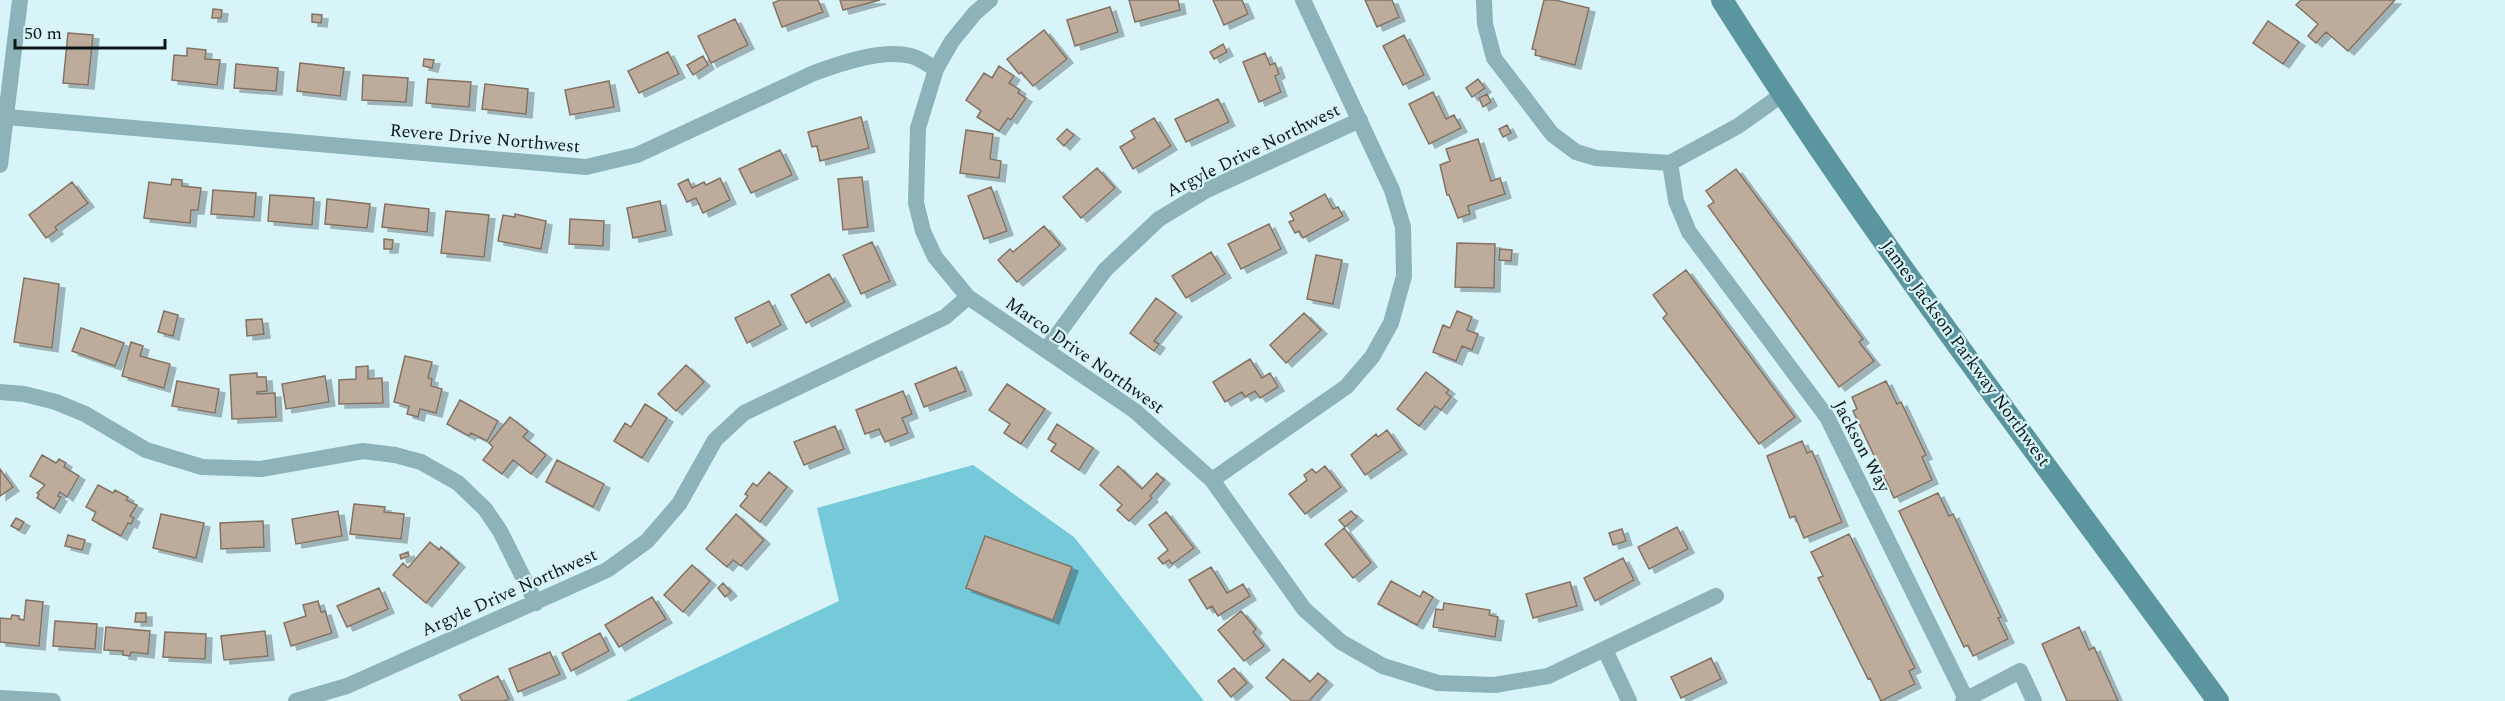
<svg xmlns="http://www.w3.org/2000/svg" width="2505" height="701" viewBox="0 0 2505 701" font-family="Spectral,serif">
	<defs>
		<filter id="shadow"><feDropShadow dx="6" dy="4" stdDeviation="0" flood-color="#0004"/></filter>
	</defs>
	<rect width="100%" height="100%" fill="#d7f4f9"/>
	<path fill="#75c9d8" d="M973 465 1074 537 1204 701H626L839 601 817 508Z"/>
	<path fill="#bdab9b" stroke="#847364" stroke-width="1.5" filter="url(#shadow)" d="M780 0H818L823 12 782 27 773 3Z
		M840 0H880L843 10Z
		M1129 0H1178L1180 10 1135 22Z
		M1213 0H1242L1248 14 1224 25Z
		M1365 0H1392L1399 17 1377 27Z
		M1544 0H1555L1589 8 1575 65 1535 55 1536 50 1532 49Z
		M2301 0H2395L2348 51 2326 32 2316 43 2308 36 2318 24 2296 5Z
		M1110 7 1118 32 1075 46 1067 20Z
		M213 9 222 10 221 18H212Z
		M312 14 322 15 321 23 312 22Z
		M735 19 748 45 711 63 698 36Z
		M2268 21 2299 42 2283 64 2253 43Z
		M1044 30 1067 59 1033 86 1021 72 1019 74 1007 59Z
		M68 33 93 35 88 85 63 83Z
		M1404 35 1424 75 1403 85 1383 46Z
		M1223 44 1227 52 1214 59 1210 52Z
		M187 48 206 50 205 59 220 60 217 85 172 80 174 55 187 56Z
		M668 52 679 74 639 93 628 71Z
		M1265 53 1270 65 1275 63 1279 74 1275 76 1281 92 1259 102 1243 62Z
		M703 56 708 65 693 75 687 65Z
		M424 59 434 60 432 68 423 66Z
		M300 63 344 68 340 96 297 91Z
		M236 64 278 68 276 91 234 88Z
		M999 66 1014 76 1009 83 1020 90 1018 93 1026 98 1011 120 1008 118 999 131 977 117 981 111 966 100 984 73 992 78Z
		M363 75 408 78 406 102 362 100Z
		M428 79 471 82 469 107 426 103Z
		M1478 79 1485 88 1472 97 1466 88Z
		M609 81 614 107 570 115 565 90Z
		M485 84 528 89 526 114 482 109Z
		M1433 92 1446 119 1454 115 1461 128 1429 144 1409 104Z
		M1487 94 1491 102 1483 107 1479 98Z
		M1218 99 1229 122 1186 142 1175 119Z
		M861 117 869 148 820 161 817 146 812 147 808 132Z
		M1154 118 1171 146 1133 169 1120 147 1135 138 1131 131Z
		M1507 125 1511 133 1503 137 1499 129Z
		M1067 129 1074 135 1064 146 1057 139Z
		M966 130 993 134 990 159 1001 161 999 178 960 173Z
		M1478 139 1491 181 1500 178 1505 194 1468 206 1470 214 1458 218 1449 195H1447L1440 165 1450 161 1446 149Z
		M780 150 792 175 751 193 739 169Z
		M1097 168 1115 188 1081 218 1063 197Z
		M1736 169 1863 339 1859 342 1874 361 1839 387 1708 206 1714 202 1706 191Z
		M862 177 868 227 843 230 838 179Z
		M720 178 730 200 703 213 696 198 687 202 678 184 688 179 692 188 704 182 706 185Z
		M172 179 182 180V186L201 188 198 210H191L190 223 144 218 149 182 171 185Z
		M72 182 88 203 55 227 57 230 46 238 29 215Z
		M991 187 1007 231 984 239 968 196Z
		M213 190 256 193 254 217 211 214Z
		M1325 194 1333 209 1338 207 1343 216 1303 238 1299 231 1295 233 1289 222 1294 220 1290 213Z
		M270 195 314 198 312 225 268 221Z
		M327 199 370 204 367 228 325 224Z
		M660 201 666 231 633 238 627 208Z
		M385 204 429 209 427 232 382 227Z
		M446 211 489 215 484 257 441 253Z
		M515 214 546 221 541 249 498 241 503 215 515 217Z
		M570 219 604 221 603 246 569 244Z
		M1269 224 1281 249 1241 269 1228 244Z
		M1044 226 1060 245 1017 282 998 260 1010 249 1013 252Z
		M384 239 393 240 392 249H384Z
		M872 242 890 281 861 294 843 255Z
		M1457 243 1495 244 1494 288 1455 287Z
		M1500 249 1512 250 1511 261 1499 260Z
		M1211 252 1225 274 1186 298 1172 276Z
		M1316 255 1342 260 1333 304 1307 299Z
		M1686 270 1795 417 1759 444 1663 318 1667 314 1653 295Z
		M829 274 845 302 806 323 791 295Z
		M24 278 59 284 52 348 14 342Z
		M1156 298 1176 313 1154 341 1159 344 1154 351 1130 333Z
		M769 301 781 325 747 343 735 318Z
		M164 311 178 315 173 336 158 332Z
		M1457 311 1472 317 1467 330 1478 334 1472 350 1462 346 1456 361 1433 352 1443 325 1450 328Z
		M1304 313 1321 330 1286 363 1270 345Z
		M262 319 264 334 247 336 246 320Z
		M81 328 124 343 115 366 72 351Z
		M131 342 143 346 140 356 170 364 164 388 122 376Z
		M405 356 432 362 428 378 432 379 431 386 442 389 436 413 420 409 418 417 407 414 409 406 394 402Z
		M1250 359 1262 378 1270 373 1278 387 1260 398 1255 391 1245 397 1242 392 1225 402 1213 382Z
		M686 365 704 382 676 411 658 394Z
		M368 366V379L382 378 383 403 339 404V380L356 379V367Z
		M956 367 966 391 924 407 915 384Z
		M1426 372 1449 390 1446 393 1451 397 1441 410 1435 406 1419 426 1397 409Z
		M257 373V377H266L267 391 257 392V394L275 393 276 417 232 419 230 375Z
		M325 376 329 402 286 409 282 384Z
		M177 381 219 389 215 413 172 406Z
		M1886 381 1897 404 1901 402 1926 455 1922 457 1932 480 1894 498 1853 411 1857 409 1852 397Z
		M1007 384 1045 409 1021 444 1004 433 1010 424 989 410Z
		M903 391 912 414 902 418 908 433 885 442 879 429 865 434 856 410Z
		M460 400 498 421 487 441 471 433 469 436 447 424Z
		M645 404 667 418 642 458 614 441 625 423 631 427Z
		M510 417 528 431 523 437 546 455 531 474 513 460 502 474 483 460 493 447 489 443Z
		M1057 424 1093 448 1079 470 1051 451 1056 444 1048 439Z
		M835 426 844 449 804 465 794 442Z
		M1387 430 1401 450 1365 475 1351 455 1376 434 1378 437Z
		M1802 441 1807 453 1812 451 1842 522 1804 538 1795 516 1790 518 1767 456Z
		M42 455 56 463 59 459 66 463 64 467 79 476 67 497 60 492 58 496 61 497 54 509 37 498 39 494 37 493 45 485 30 476Z
		M557 460 604 484 593 507 546 482Z
		M1118 466 1142 489 1157 473 1164 480 1150 496 1152 498 1129 521 1117 510 1122 505 1100 485Z
		M1325 466 1341 487 1305 514 1289 494 1307 480 1304 475 1312 469 1316 473Z
		M0 469 13 487 0 496Z
		M769 472 787 487 760 522 740 506 748 496 745 494 753 483 757 486Z
		M98 485 113 493 115 490 128 497 126 500 137 505 130 516 134 518 131 524 128 523 121 536 92 520 96 512 86 507Z
		M1938 493 1949 516 1953 514 2001 617 1998 618 2008 639 1973 656 1968 645 1964 647 1899 511Z
		M354 504 385 507 384 512 404 514 401 539 350 534Z
		M338 511 342 536 296 544 292 519Z
		M1351 511 1357 517 1345 527 1339 520Z
		M1166 512 1194 548 1172 564 1169 560 1163 564 1158 558 1168 550 1149 525Z
		M161 514 204 523 196 558 153 548Z
		M736 514 764 540 741 566 733 560 727 567 706 549Z
		M16 518 24 522 19 530 11 526Z
		M263 521 264 547 221 549 220 523Z
		M1677 527 1688 549 1649 569 1638 547Z
		M1344 528 1371 563 1353 578 1325 544Z
		M1622 529 1626 541 1613 545 1609 533Z
		M1849 534 1915 668 1909 671 1915 684 1881 701 1870 678 1868 679 1818 578 1823 576 1811 552Z
		M68 535 85 540 82 550 65 546Z
		M985 536 1072 567 1053 620 966 588Z
		M430 542 439 550 441 547 459 563 426 603 393 575 403 563 408 568Z
		M408 552 409 556 401 559 400 555Z
		M1623 558 1634 580 1595 601 1584 578Z
		M692 565 710 581 683 612 664 595Z
		M1211 567 1227 593 1243 584 1250 596 1218 616 1212 606 1207 609 1189 580Z
		M1391 581 1420 597 1423 591 1433 597 1417 625 1378 604Z
		M1570 582 1577 606 1533 618 1526 594Z
		M723 583 731 592 725 597 718 588Z
		M379 588 388 609 347 627 337 606Z
		M652 597 666 619 619 647 605 625Z
		M26 600 43 602 39 646 0 642V618L11 619 12 615 19 616V619L24 620Z
		M318 601 321 612 325 611 332 633 291 646 284 623 306 616 303 605Z
		M1444 603 1490 610 1489 615 1498 617 1495 637 1433 627 1436 609 1443 610Z
		M1241 611 1256 629 1253 632 1264 646 1244 661 1218 630Z
		M136 613H146V622H135Z
		M55 621 97 624 95 649 53 646Z
		M106 627 150 631 148 654 131 652 130 656 123 655V651L104 650Z
		M2079 627 2089 650 2094 647 2118 701H2067L2042 644Z
		M265 631 268 656 224 660 221 636Z
		M165 632 206 634 205 659 163 657Z
		M600 633 609 651 571 671 562 653Z
		M550 652 560 674 518 692 509 669Z
		M1711 658 1721 679 1681 698 1671 677Z
		M1283 659 1310 682 1318 673 1327 681 1309 701H1292L1266 678Z
		M1234 668 1247 683 1231 697 1218 681Z
		M498 676 509 699 504 701H462L459 695Z"/>
	<g fill="none" stroke-linecap="round" stroke-linejoin="round">
		<path stroke="#8db2b9" stroke-width="16" d="M990 0 975 13 952 41 936 69 918 128 916 203 923 231 935 257 968 297 1135 411 1212 480 1304 609 1341 642 1383 666 1438 683 1495 685 1548 676 1716 596
			M1484 0 1485 24 1494 58 1552 134 1576 152 1596 158 1670 163 1738 126 1783 94
			M6 117 586 167 637 155 814 73C841 63 882 49 911 56 920 58 928 65 936 69
			M1670 163 1676 201 1689 232 1827 417 1966 699
			M0 165 20 0
			M1046 350 1105 270 1159 219 1207 190 1360 120
			M0 392 24 394 56 402 85 414 146 450 202 467 261 469 363 451 395 455 421 462 458 483 485 509 500 531 536 603
			M1212 480 1346 387 1372 357 1391 323 1404 276 1403 227 1392 190 1303 0
			M1605 650 1629 701
			M0 698 53 701
			M296 701 347 686 607 570 647 541 679 504 715 440 744 413 945 317 968 297
			M1963 701 2020 671 2034 701"/>
		<path stroke="#5b959f" stroke-width="22" d="M1722 0C1875 242 2050 470 2218 701"/>
	</g>
	<g text-anchor="middle" stroke-width="4.5" stroke-linejoin="round" paint-order="stroke">
		<g font-size="18" fill="#0b1618" stroke="#d7f4f9">
			<text transform="translate(485 138) rotate(5)" y="6">Revere Drive Northwest</text>
			<text transform="translate(1253 150) rotate(-26)" y="6">Argyle Drive Northwest</text>
			<text transform="translate(1966 353) rotate(54)" y="6">James Jackson Parkway Northwest</text>
			<text transform="translate(1085 355) rotate(35)" y="6">Marco Drive Northwest</text>
			<text transform="translate(1862 446) rotate(62)" y="6">Jackson Way</text>
			<text transform="translate(509 592) rotate(-24)" y="6">Argyle Drive Northwest</text>
		</g>
	</g>
	<path d="M15 39v9h150v-9" fill="none" stroke="#0b1618" stroke-width="3"/>
	<text x="24" y="39" font-size="18" fill="#0b1618" stroke="#d7f4f9" stroke-width="4.5" paint-order="stroke">50 m</text>
</svg>
